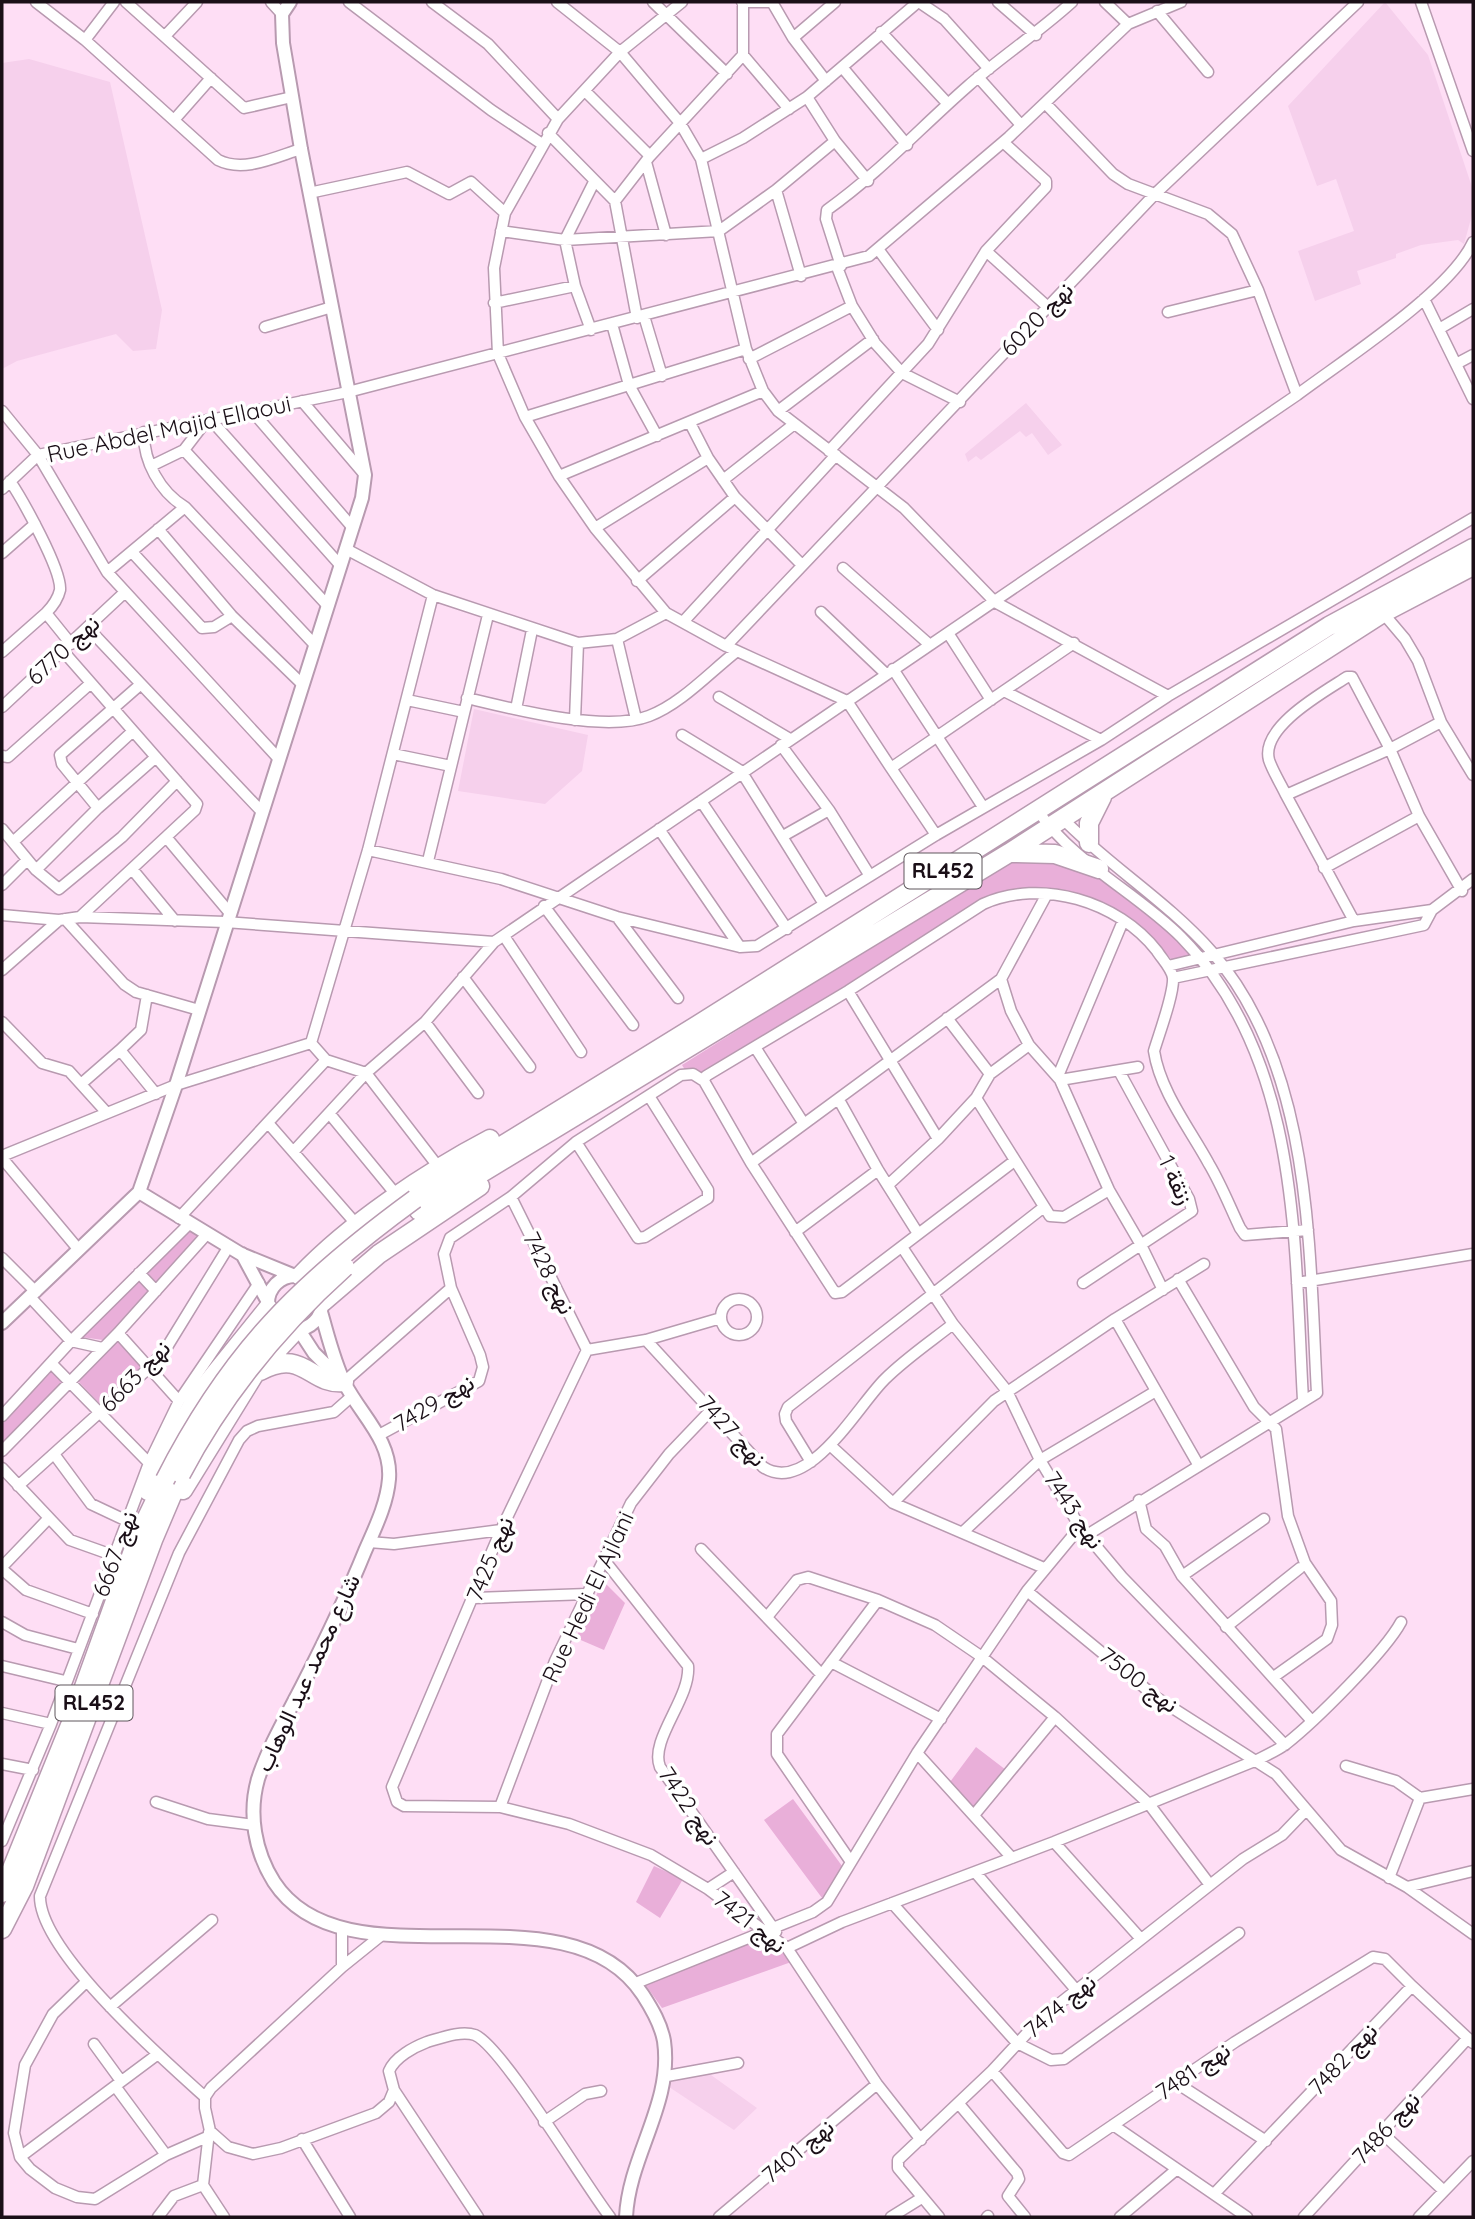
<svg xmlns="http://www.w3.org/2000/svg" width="1475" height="2219" viewBox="0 0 1475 2219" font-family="Quicksand,Vazirmatn,sans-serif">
	<rect width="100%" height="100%" fill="#fedef5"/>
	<path fill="#f6d0ec" d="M1385 2 1428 55 1473 190 1472 215 1464 244 1458 240 1421 245 1396 254V258L1357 271 1361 284 1315 301 1298 251 1354 231 1336 179 1317 186 1288 106Z
		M29 59 110 82 162 310 156 349 133 351 116 334 17 361 2 369V63Z
		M1026 403 1062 445 1048 455 1032 433 1026 437 1020 431 981 460 976 456 968 462 965 454Z
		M474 709 588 735 582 771 545 804 458 791Z
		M704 2070 757 2108 734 2130 669 2087 673 2076Z"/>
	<path fill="#e9afd9" d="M1037 856 1097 873 1146 905 1196 955 1173 961C1118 901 1075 882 994 895L691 1080 682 1065 1011 858Z
		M185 1229 200 1237 157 1286 145 1273Z
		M139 1279 152 1291 103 1340 81 1337Z
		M119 1339 144 1365 101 1405 78 1381Z
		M53 1370 66 1381 2 1448V1424Z
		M603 1581 625 1603 604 1650 576 1638Z
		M976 1747 1006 1770 974 1808 950 1782Z
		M793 1799 845 1870 825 1902 764 1820Z
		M654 1866 683 1879 660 1918 636 1902Z
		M762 1933 782 1946 794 1961 662 2008 642 1980Z"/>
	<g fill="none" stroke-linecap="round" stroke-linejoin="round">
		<g stroke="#b89ab0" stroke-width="13">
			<path id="street" d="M36 2 85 40 218 160C244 173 275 157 301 149
				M126 2 244 108 292 97
				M271 2 282 14
				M349 2 491 110 542 144
				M432 2 488 44 558 119
				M557 2 620 52 680 123 701 159 746 349 763 391 778 411 904 508 995 602 1168 696
				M653 2 727 74
				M682 2 620 52 558 119 505 213 494 268 498 354 525 417 559 476 595 528 666 613 726 646 847 701 891 768
				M742 2H772L793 38 826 81
				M919 2 944 19 989 69
				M998 2 1036 35
				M1105 2 1128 24
				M1421 2 1473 151
				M1157 11 1208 72
				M881 32 948 104
				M165 36 197 2
				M793 38 835 2
				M85 40 114 2
				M743 55 789 109
				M842 67 907 145
				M978 77 1021 125
				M585 91 650 156
				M807 97 835 141 868 181
				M1045 103 1113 174 1128 184 1208 214 1232 234 1258 290 1297 395
				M174 120 211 78
				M548 133 615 201
				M701 159 743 138 807 97 918 2
				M646 162 666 235
				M776 190 801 276
				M309 193 407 172 449 194 471 182 505 213
				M501 231 565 240 719 231 776 190 835 141
				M878 249 938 330
				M986 251 1049 308
				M841 266 826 219 827 210C879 173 920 128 968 86 1001 57 1039 32 1072 2
				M1424 299 1473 399
				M494 303 575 286
				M852 306 875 343 902 373 960 402
				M1168 312 1258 290
				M644 316 662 376
				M637 318 615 201 650 156 743 55V2
				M612 324 629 385 657 436
				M265 327 332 307
				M1439 329 1473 309
				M591 330 575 286 565 240 594 182
				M749 359 852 306 837 267
				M1456 364 1473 355
				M302 401 365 475
				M2 411 38 455 107 572 279 759
				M252 411 353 528
				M778 411 873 339
				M525 417 746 349
				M211 420 340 565
				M690 423 708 458 735 497 802 565
				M144 432C143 461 160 492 185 507L315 645
				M184 450 328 606
				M829 451 928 344 986 251 1046 187V181L1003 142
				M151 466 184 450 207 420
				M559 476 763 391
				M723 480 793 425
				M10 481C22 499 62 570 60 590 58 599 52 607 46 613L71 644
				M2 489 38 455 348 392 869 256 1009 137 1128 24 1181 2
				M595 528 708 458
				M158 529 232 616 302 684
				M346 549 433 595 578 643 617 639 666 613
				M132 552 202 628 214 627 232 616
				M2 553 35 524
				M843 568 930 645
				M107 572 185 507
				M637 581 735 497
				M821 612 886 674
				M1383 613 1405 639 1418 661 1441 722 1473 775
				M683 622 836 455
				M88 628 262 812
				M948 633 991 700
				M617 639 636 719
				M726 646 1155 194 1358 2
				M63 651 197 804 195 810 80 917
				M2 652 46 613
				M893 669 983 807
				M1004 691 1101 740
				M719 697 790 739
				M467 698C513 709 605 733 649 716 681 704 710 672 737 651
				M407 700 464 712
				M2 707 124 593
				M516 709 532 630
				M575 720 578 643
				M682 735 741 771 824 904
				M781 745 829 810 870 876
				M393 754 451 766
				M2 756 8 757 91 683
				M1286 795C1281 784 1273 772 1269 760 1260 727 1324 692 1347 677H1352L1390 749 1419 816 1462 891
				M701 801 787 929
				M98 808 62 764 60 755 141 684
				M1038 811C1074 863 1137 893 1181 937 1301 1058 1294 1243 1303 1400
				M1062 818C1109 866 1167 901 1212 952 1313 1068 1309 1248 1317 1393L1087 1535
				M2 829 36 870 59 889 122 837 177 781
				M659 829 740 947
				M936 835 891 768 1074 643
				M783 836 829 810
				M166 837 229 912
				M13 842 133 731
				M368 850 501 879 617 917 740 947 757 946 936 835 1101 740 1168 696 1473 518
				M428 861 488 615
				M1324 868 1419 816
				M132 869 175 921
				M36 870 98 808 156 757
				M2 885 27 860
				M544 906 633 1025
				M2 915 59 920
				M617 917 678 998
				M65 919 124 984 136 992 199 1010
				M1354 921 1286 795 1390 749 1441 722
				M504 936 581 1052
				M1168 966 1354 921 1432 910
				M2 970 59 920 80 917 225 922 494 942
				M463 977 530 1067
				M1173 978 1424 925 1432 910 1473 879
				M1001 979 1011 1011 1029 1045 1060 1080 1109 1190 1141 1245 1163 1290
				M848 991 938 1139
				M147 995 141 1030 120 1050 156 1094
				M947 1018 990 1074
				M2 1022 42 1063 69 1071 107 1113
				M425 1022 478 1093
				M755 1047 804 1124
				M326 1060 366 1073 425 1022 494 942 1297 395C1345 359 1450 292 1473 242
				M1058 1076 1123 921
				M1060 1080 1138 1067
				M81 1084 120 1050
				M976 1098 1050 1216 1064 1217 1109 1190
				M839 1100 878 1170 917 1232
				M329 1113 398 1197
				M268 1123 357 1225
				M576 1142 638 1238 645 1237 708 1198V1190L649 1096
				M294 1151 366 1073 440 1169
				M2 1156 176 1085 311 1043
				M2 1158 79 1250
				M1013 1162 842 1292 835 1293 751 1163 704 1081 706 1076 848 991 983 904C1041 878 1118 901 1157 951 1162 959 1172 969 1173 978 1174 994 1159 1034 1154 1051 1160 1091 1190 1129 1209 1164 1221 1184 1230 1207 1240 1228L1245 1235 1308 1230
				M751 1163 1001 979 1047 894
				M888 1185 938 1139 976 1098 990 1074 1029 1045
				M511 1197 587 1350
				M179 1218 326 1060 311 1043 368 850 433 595
				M795 1232 878 1170
				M902 1247 953 1324 1007 1391 1040 1460 1080 1527 1122 1577 1285 1745
				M2 1258 36 1292
				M139 1273 156 1291
				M1178 1279 1254 1407 1276 1429 1288 1516 1305 1563 1331 1601 1332 1625 1327 1639 1275 1676
				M1083 1283 1192 1211 1189 1199 1119 1071
				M1297 1283 1473 1254
				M30 1297 71 1341 102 1348
				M721 1317a18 18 0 1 1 36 0a18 18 0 1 1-36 0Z
				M721 1318 646 1340 587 1350 501 1530 392 1787 397 1802 404 1806 500 1807 569 1824 651 1855 708 1889 787 1948 877 2084 921 2140
				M1115 1319 1199 1466
				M118 1333 179 1401
				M646 1340 763 1467C808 1497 859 1404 885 1379 905 1359 930 1342 953 1324
				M51 1363 149 1463
				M344 1382 451 1288
				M2 1416 71 1341 189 1224
				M379 1435 479 1381 483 1367 480 1355 451 1288 444 1254 450 1238 511 1197 576 1142 681 1075 693 1074 704 1081
				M831 1446 893 1503 1044 1568
				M2 1451 118 1333 207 1234
				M54 1454 91 1504 127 1521
				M811 1462 786 1421 785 1414 788 1407 1044 1207
				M2 1468 70 1540 115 1556
				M18 1486 150 1367 167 1347 229 1246
				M1139 1500 1146 1529 1165 1546 1182 1576 1311 1720
				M893 1503 994 1401 1115 1319 1204 1264
				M963 1532 1040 1460 1156 1391
				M369 1542 394 1544 501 1530
				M701 1549 821 1674
				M605 1561 688 1666C691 1698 649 1740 660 1767L776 1932
				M2 1567 48 1519
				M2 1569 26 1590 93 1614
				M1182 1576 1264 1519
				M1027 1591 1157 1698 1276 1774 1341 1850 1407 1887 1473 1934
				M475 1598 588 1594
				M767 1617 797 1580 808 1577 878 1600 935 1625 982 1657 1055 1717 1149 1804 1210 1885
				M2 1622 25 1635 78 1649
				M1226 1627 1300 1568
				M831 1662 941 1719
				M2 1666 65 1681
				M2 1713 51 1724
				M917 1753 1012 1858
				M2 1764 33 1770
				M1346 1766 1396 1781 1420 1798 1473 1789
				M156 1802 208 1819 254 1825
				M500 1807 555 1661 631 1503 669 1454 712 1409
				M974 1815 1055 1717
				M2 1841 51 1724 149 1463 179 1401 259 1283
				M1054 1842 1141 1939
				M851 1862 777 1754V1734L878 1600
				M975 1872 1077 1991
				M1389 1878 1420 1798
				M1407 1887 1473 1871
				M708 1889 734 1872
				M892 1903 1017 2043 1051 2060 1064 2059 1239 1933
				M383 1934 342 1967 211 2088 205 2097V2108L210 2131 228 2147 253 2154 281 2148 376 2113 389 2102 394 2090 389 2071C395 2057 414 2047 427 2042 441 2038 461 2030 475 2035 502 2046 585 2185 610 2217
				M787 1948 842 1922 1054 1842 1257 1760C1267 1755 1278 1750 1286 1744 1314 1722 1385 1652 1401 1622
				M342 1967V1928
				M86 1982 53 2014 25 2065 14 2133 20 2157 30 2169 55 2188 77 2197 95 2199 166 2155 207 2137
				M636 1983 813 1912 827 1902 917 1753 1027 1591 1080 1527
				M110 2007 212 1920
				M94 2044 121 2081
				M992 2071 1063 2153 1069 2155 1235 2042 1373 1957 1385 1959 1412 1986
				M667 2076 738 2063
				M1175 2082 1266 2141
				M115 2086 166 2155
				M394 2090 478 2217
				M205 2097C164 2060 39 1951 40 1896L179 1553 239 1440 247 1431 258 1426 334 1412 352 1396
				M959 2104 1017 2173 1019 2179 1008 2196 1025 2217
				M544 2122 585 2094 601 2091
				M1113 2125 1247 2217
				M209 2132 203 2185 224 2217
				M1382 2133 1444 2191
				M302 2139 350 2217
				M20 2157 158 2054
				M1215 2193 1412 1986 1473 2043
				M158 2217 174 2196 203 2185
				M719 2217 877 2084
				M891 2217 920 2199
				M939 2217 898 2168V2160L992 2071 1041 2018 1243 1859 1282 1835 1306 1810
				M987 2217 988 2216
				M1120 2217 1177 2169
				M1304 2217 1468 2038
				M1419 2217 1473 2161"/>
		</g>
		<g stroke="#b89ab0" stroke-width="16">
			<path id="secondary" d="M139 1192 241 1254 295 1276
				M242 1254 268 1302
				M268 1303a27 27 0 1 1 54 0a27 27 0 1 1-54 0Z
				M321 1312C328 1336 334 1362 345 1384 361 1415 392 1441 389 1479 387 1504 375 1528 365 1551 346 1598 324 1643 301 1688 286 1717 268 1748 258 1779 248 1814 255 1852 274 1882 346 1993 567 1878 643 1995 652 2009 661 2024 664 2041 673 2104 629 2155 626 2217
				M2 1323 139 1192 176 1085 362 498 365 475 301 149 283 43 282 14 290 2
				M299 1330 314 1353 341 1380"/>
		</g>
		<g stroke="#b89ab0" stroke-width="21">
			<path id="highway" d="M1089 843V823L1102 797
				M1013 853 1055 854 1099 869
				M415 1199 704 1021 1329 626 1473 548
				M419 1211 1009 853 1383 613 1473 566
				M300 1276C349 1224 427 1172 490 1139
				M323 1302 379 1254 480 1186
				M260 1371C304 1347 310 1386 344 1382
				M183 1490 254 1375 295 1331
				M148 1491 197 1396 268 1308
				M2 1893 71 1723 139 1534 165 1480
				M2 1929 24 1886 153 1540 181 1474"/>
		</g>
		<use href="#street" stroke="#fff" stroke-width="10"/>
		<use href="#secondary" stroke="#fff" stroke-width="12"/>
		<use href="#highway" stroke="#fff" stroke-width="18"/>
		<g stroke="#b89ab0" stroke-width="21" stroke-linecap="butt">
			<path id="highway-bridge" d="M181 1474C223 1394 278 1327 345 1267
				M165 1480C230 1352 300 1283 415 1199"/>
		</g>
		<use href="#highway-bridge" stroke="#fff" stroke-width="18"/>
	</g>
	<g text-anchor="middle" stroke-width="7" stroke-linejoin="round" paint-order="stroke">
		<g fill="#fff" stroke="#5f575d" stroke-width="2">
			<rect x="904.5" y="853.5" width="77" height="35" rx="5"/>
			<rect x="55.5" y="1685.5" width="77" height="35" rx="5"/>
		</g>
		<g font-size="21" font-weight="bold" fill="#1a0f17">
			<text x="943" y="878">RL452</text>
			<text x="94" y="1710">RL452</text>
		</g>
		<g font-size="23" fill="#1a0f17" stroke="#fff">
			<text transform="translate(1037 319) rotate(-46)" y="8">نهج 6020</text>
			<text transform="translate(169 429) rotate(-12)" y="8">Rue Abdel Majid Ellaoui</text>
			<text transform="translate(63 650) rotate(-43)" y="8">نهج 6770</text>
			<text transform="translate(1176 1180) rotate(65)" y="8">زنقة 1</text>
			<text transform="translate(549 1273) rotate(64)" y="8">نهج 7428</text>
			<text transform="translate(135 1376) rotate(-46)" y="8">نهج 6663</text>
			<text transform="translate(434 1403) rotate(-31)" y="8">نهج 7429</text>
			<text transform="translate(732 1431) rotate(47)" y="8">نهج 7427</text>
			<text transform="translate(1074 1510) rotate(56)" y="8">نهج 7443</text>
			<text transform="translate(115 1554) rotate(-70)" y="8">نهج 6667</text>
			<text transform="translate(490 1559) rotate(-68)" y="8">نهج 7425</text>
			<text transform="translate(588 1597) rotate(-65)" y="8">Rue Hedi El Ajlani</text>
			<text transform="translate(308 1673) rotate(-65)" y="8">شارع محمد عبد الوهاب</text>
			<text transform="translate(1139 1680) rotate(37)" y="8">نهج 7500</text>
			<text transform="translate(689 1806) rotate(56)" y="8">نهج 7422</text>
			<text transform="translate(750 1922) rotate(38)" y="8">نهج 7421</text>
			<text transform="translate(1060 2006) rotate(-40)" y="8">نهج 7474</text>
			<text transform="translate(1343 2059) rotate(-47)" y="8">نهج 7482</text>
			<text transform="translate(1193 2071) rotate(-34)" y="8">نهج 7481</text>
			<text transform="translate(1386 2128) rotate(-48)" y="8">نهج 7486</text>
			<text transform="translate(798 2151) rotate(-40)" y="8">نهج 7401</text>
		</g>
	</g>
	<rect width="1475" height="2219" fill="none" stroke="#1a0f17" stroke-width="7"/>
</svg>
